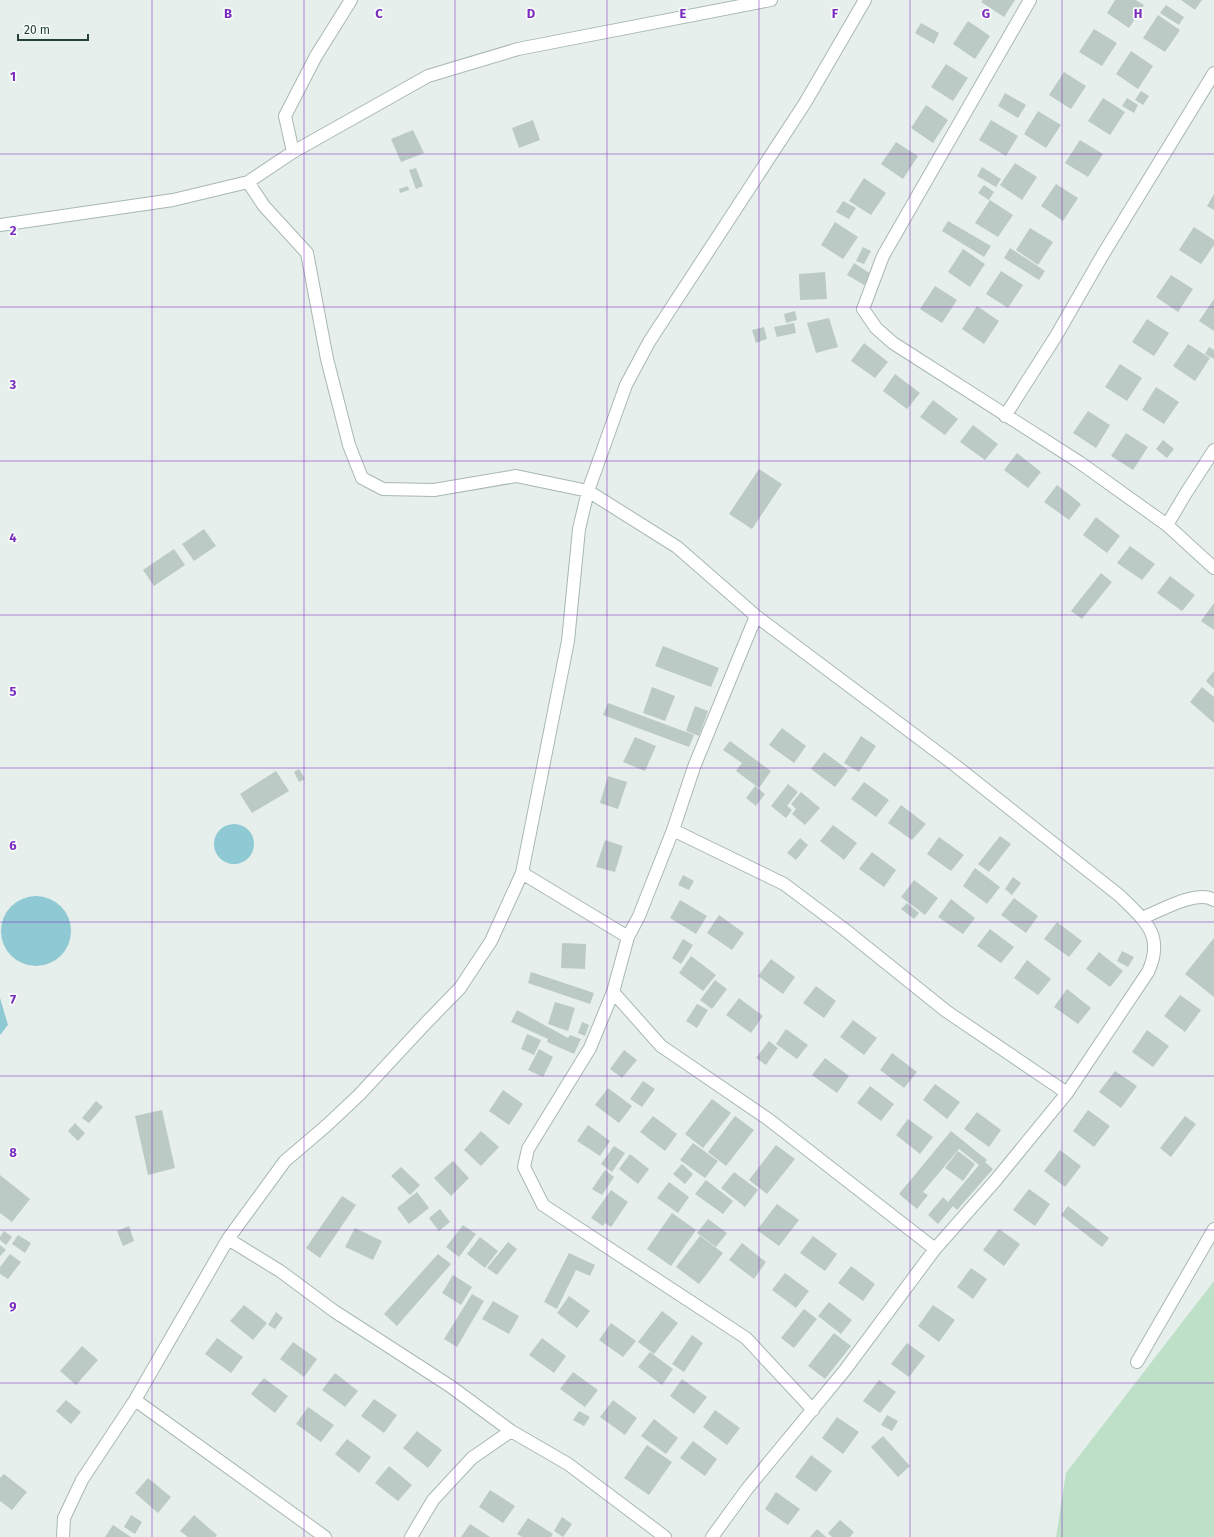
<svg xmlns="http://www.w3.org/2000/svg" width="1214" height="1537" viewBox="0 0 1214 1537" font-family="'Fira Sans',sans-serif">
	<rect width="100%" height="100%" fill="#e6efeb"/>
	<path fill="#bfe0c8" d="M1214 1281V1537H1056L1066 1473Z"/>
	<path fill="#8ec9d4" d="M214 844a20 20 0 1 1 40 0a20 20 0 1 1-40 0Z
		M1 931a35 35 0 1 1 70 0a35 35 0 1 1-70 0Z
		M0 998 8 1025 0 1035Z"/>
	<path fill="#bbcac4" d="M983 0H1015L1004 17 981 2Z
		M1115 0H1136L1144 5 1129 28 1107 13Z
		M1181 0H1202L1195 10Z
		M1166 5 1184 17 1179 25 1160 13Z
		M1158 15 1180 30 1165 52 1143 38Z
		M968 21 990 36 975 59 953 44Z
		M921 23 939 33 934 44 915 33Z
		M1094 29 1117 43 1102 66 1079 52Z
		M1131 51 1153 66 1138 89 1116 74Z
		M946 64 968 78 953 101 931 87Z
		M1064 72 1086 86 1071 109 1049 95Z
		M1141 91 1149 96 1143 105 1135 100Z
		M1005 93 1026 105 1018 118 998 106Z
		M1103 98 1125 112 1110 135 1088 121Z
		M1127 98 1138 105 1134 113 1122 106Z
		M926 105 948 120 933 143 911 128Z
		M1038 111 1061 125 1046 148 1024 134Z
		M533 120 540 140 519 148 512 128Z
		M991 120 1018 136 1006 156 979 140Z
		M413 130 424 153 401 162 391 139Z
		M1080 140 1103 154 1088 177 1065 163Z
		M896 142 918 156 903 179 881 164Z
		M1015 163 1037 177 1022 200 1000 185Z
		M982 167 1001 179 996 187 977 176Z
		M416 168 423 186 416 189 409 170Z
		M864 178 886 193 871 215 849 201Z
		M1056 184 1078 198 1063 221 1041 206Z
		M984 185 994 192 989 200 978 193Z
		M408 186 409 190 400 193 399 189Z
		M1214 194V210L1207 206Z
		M990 200 1013 215 998 237 975 223Z
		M843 201 856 208 849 219 836 212Z
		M948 221 991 246 984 257 942 231Z
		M835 222 858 237 843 259 821 245Z
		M1194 227 1214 240V245L1201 264 1179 250Z
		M1030 228 1053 242 1038 265 1016 250Z
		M863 247 871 251 864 264 856 261Z
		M1010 248 1045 271 1039 280 1004 258Z
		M963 249 985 264 970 287 948 272Z
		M854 263 871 274 864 285 847 275Z
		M1001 271 1023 285 1008 308 986 294Z
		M825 272 827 299 800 300 799 274Z
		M1171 275 1193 289 1178 312 1156 297Z
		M935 286 957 300 942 323 920 309Z
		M1214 299V331L1199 321Z
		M977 306 999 321 984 344 962 329Z
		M795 311 797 320 786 323 784 314Z
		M829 318 838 347 816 353 807 323Z
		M1147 319 1169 333 1154 356 1132 342Z
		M794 323 796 333 777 337 774 327Z
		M764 327 767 339 756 343 752 330Z
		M864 343 888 362 875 378 851 361Z
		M1188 344 1210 358 1195 381 1173 366Z
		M1209 347 1214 350V359L1205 354Z
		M1120 364 1142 378 1127 401 1105 387Z
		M895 374 920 393 907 409 883 391Z
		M1156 387 1179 402 1164 424 1142 410Z
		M933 400 958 419 945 435 920 417Z
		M1088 411 1110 425 1096 448 1073 433Z
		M973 425 998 444 985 460 960 442Z
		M1126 433 1148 447 1133 470 1111 456Z
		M1163 440 1174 449 1167 458 1156 449Z
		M1017 453 1041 472 1028 488 1004 470Z
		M759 469 782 484 752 529 729 514Z
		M1057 485 1081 504 1069 520 1044 502Z
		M1096 517 1120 536 1107 553 1083 535Z
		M204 529 216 546 194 561 182 544Z
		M1130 546 1155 564 1142 580 1117 563Z
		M174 549 185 565 154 586 143 570Z
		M1101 573 1112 582 1082 619 1071 611Z
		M1170 576 1195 595 1182 611 1157 593Z
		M1214 603V630L1201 621Z
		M663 646 719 668 711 687 655 666Z
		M1214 671V687L1213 688 1206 681Z
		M652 687 675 696 665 721 643 713Z
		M1202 687 1214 697V723L1190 702Z
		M608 703 694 735 689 747 603 715Z
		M695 706 708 711 699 736 686 731Z
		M782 728 806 746 794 763 769 745Z
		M861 736 876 746 859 772 844 763Z
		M635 737 656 746 645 771 623 762Z
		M730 741 771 771 759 788 736 771 742 763 723 750Z
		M824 752 848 770 835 787 811 769Z
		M299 769 305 779 299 782 294 772Z
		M276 771 289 791 252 813 240 794Z
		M608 776 627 782 618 809 600 803Z
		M864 782 889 800 876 817 851 799Z
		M788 784 798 792 787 806 792 810 786 818 771 806Z
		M755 786 765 794 756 806 746 798Z
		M801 792 820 808 805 825 792 814 796 809 791 804Z
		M901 805 926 824 912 840 888 823Z
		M833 825 857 843 844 860 820 841Z
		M1000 836 1011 844 989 872 978 864Z
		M939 837 964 855 951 871 927 854Z
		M800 838 808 845 796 860 787 853Z
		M605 840 623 846 615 872 596 867Z
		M872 852 896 870 884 887 859 869Z
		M975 868 1000 887 987 904 963 886Z
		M683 875 694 881 689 890 678 885Z
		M1013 877 1021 883 1012 895 1005 889Z
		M914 880 938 898 925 915 901 897Z
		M1014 898 1038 916 1026 933 1001 915Z
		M951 899 975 918 963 934 938 917Z
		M680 900 707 916 696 934 670 918Z
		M907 903 919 913 914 919 901 909Z
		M719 915 744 933 732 950 707 933Z
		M1057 922 1082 941 1069 957 1044 939Z
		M990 929 1014 947 1001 963 977 946Z
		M1214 938V997L1185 974Z
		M683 939 693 945 681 964 672 958Z
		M562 943 586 944 585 969 561 968Z
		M1122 951 1134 957 1128 967 1117 961Z
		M1099 952 1123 971 1110 987 1086 969Z
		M691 956 716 975 703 991 679 973Z
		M771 959 795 977 783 994 758 976Z
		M1027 960 1051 979 1038 995 1014 978Z
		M531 972 594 993 590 1004 528 983Z
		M715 980 727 989 712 1009 700 1000Z
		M816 986 836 1001 824 1018 803 1003Z
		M1067 989 1091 1008 1078 1024 1054 1007Z
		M1180 995 1201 1010 1185 1032 1164 1016Z
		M739 998 763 1016 751 1033 726 1015Z
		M555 1002 575 1008 568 1031 548 1024Z
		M697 1004 708 1010 697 1028 686 1021Z
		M517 1010 568 1038 570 1035 581 1039 574 1054 547 1042 548 1039 511 1022Z
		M853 1020 877 1038 864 1055 840 1037Z
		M582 1022 589 1025 585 1036 578 1033Z
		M786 1029 808 1045 797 1059 776 1044Z
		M1147 1030 1169 1046 1153 1067 1132 1052Z
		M527 1034 541 1040 534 1055 521 1049Z
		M769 1041 778 1048 766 1065 756 1058Z
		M539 1049 553 1057 543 1077 528 1070Z
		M624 1050 637 1060 622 1078 610 1069Z
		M892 1053 917 1072 904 1088 880 1070Z
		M825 1058 849 1076 837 1093 812 1075Z
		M1115 1071 1137 1086 1121 1108 1099 1092Z
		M643 1081 655 1089 642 1107 630 1099Z
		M935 1084 960 1102 947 1119 923 1100Z
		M870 1086 894 1104 881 1121 857 1103Z
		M608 1088 632 1106 619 1123 595 1105Z
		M503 1090 523 1104 509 1125 489 1111Z
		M712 1099 731 1113 703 1148 685 1134Z
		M96 1101 103 1107 89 1123 82 1118Z
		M162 1110 175 1168 148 1175 135 1116Z
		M1088 1110 1110 1126 1094 1147 1073 1131Z
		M977 1112 1001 1130 989 1147 964 1129Z
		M653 1116 677 1134 665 1151 640 1132Z
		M735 1116 754 1130 726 1166 708 1152Z
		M1185 1116 1196 1124 1171 1157 1160 1148Z
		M908 1119 933 1137 920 1154 896 1135Z
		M75 1123 85 1133 78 1141 68 1131Z
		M588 1125 610 1141 600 1156 577 1141Z
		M481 1131 499 1147 481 1166 464 1150Z
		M951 1131 987 1160 985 1162 993 1169 957 1210 953 1206 938 1224 928 1215 943 1197 948 1202 979 1165 959 1149 923 1192 928 1195 917 1209 899 1194Z
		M693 1143 718 1161 705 1178 680 1160Z
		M776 1145 795 1159 767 1194 749 1180Z
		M614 1146 625 1153 612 1172 601 1164Z
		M1060 1150 1081 1166 1065 1187 1044 1171Z
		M958 1151 975 1164 963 1181 945 1168Z
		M630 1154 649 1169 638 1184 619 1169Z
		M453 1161 469 1178 451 1196 434 1178Z
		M682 1164 693 1174 685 1184 673 1174Z
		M401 1167 420 1185 410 1195 391 1176Z
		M605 1170 614 1177 602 1195 592 1189Z
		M734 1172 758 1190 745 1207 721 1188Z
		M0 1175 30 1199 12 1222 0 1213Z
		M706 1180 733 1201 723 1214 695 1194Z
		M669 1182 689 1197 678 1213 657 1198Z
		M1029 1189 1050 1204 1035 1226 1013 1210Z
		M611 1190 628 1202 611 1227 605 1223 603 1226 591 1218Z
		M417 1192 429 1208 409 1224 397 1208Z
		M342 1196 356 1205 320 1258 306 1248Z
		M777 1204 799 1220 779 1246 757 1230Z
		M1068 1206 1109 1238 1102 1247 1061 1215Z
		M440 1209 450 1222 439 1231 429 1218Z
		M672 1213 696 1230 671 1266 647 1249Z
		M708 1219 727 1233 716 1247 697 1233Z
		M463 1225 476 1234 459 1257 446 1247Z
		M129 1226 134 1241 123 1246 117 1231Z
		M355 1228 382 1241 373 1260 345 1247Z
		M999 1229 1020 1244 1004 1266 983 1250Z
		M4 1231 12 1237 6 1245 0 1240V1237Z
		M18 1235 31 1243 25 1253 12 1244Z
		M700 1236 723 1253 699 1284 676 1267Z
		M813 1236 837 1254 825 1271 800 1253Z
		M480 1237 498 1251 485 1268 467 1254Z
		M508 1242 517 1249 497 1275 487 1268Z
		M742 1243 766 1262 754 1279 729 1260Z
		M0 1245 6 1250 0 1256Z
		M569 1253 595 1265 590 1276 576 1270 557 1309 544 1302Z
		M10 1254 21 1262 8 1279 0 1274V1267Z
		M438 1254 451 1264 397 1326 384 1314Z
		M851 1266 875 1284 863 1301 838 1283Z
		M971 1268 987 1279 973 1299 957 1287Z
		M785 1273 809 1291 796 1308 772 1290Z
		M453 1275 472 1287 461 1305 442 1293Z
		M472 1294 484 1301 457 1347 444 1339Z
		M569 1296 590 1311 577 1328 557 1313Z
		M493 1301 519 1316 509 1334 482 1319Z
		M829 1302 852 1320 841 1334 818 1316Z
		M244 1305 267 1323 253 1340 230 1321Z
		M933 1305 955 1320 939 1342 918 1326Z
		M804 1309 817 1319 794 1348 781 1338Z
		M662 1311 678 1323 654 1354 638 1342Z
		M276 1312 283 1318 275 1329 268 1325Z
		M611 1323 636 1341 623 1357 599 1340Z
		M834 1333 851 1346 825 1379 808 1366Z
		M692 1335 703 1343 684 1372 672 1364Z
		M217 1338 243 1357 231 1373 205 1354Z
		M542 1338 566 1356 554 1373 529 1355Z
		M293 1342 317 1359 304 1377 280 1359Z
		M907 1343 925 1356 909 1377 891 1364Z
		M82 1346 98 1360 76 1385 60 1371Z
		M650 1352 673 1369 662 1385 638 1367Z
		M573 1372 598 1390 585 1407 560 1389Z
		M335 1373 358 1391 345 1407 322 1390Z
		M264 1378 288 1396 275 1413 251 1394Z
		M682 1379 707 1397 694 1414 670 1396Z
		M879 1380 896 1392 880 1413 863 1401Z
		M374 1399 397 1415 384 1433 361 1416Z
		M66 1400 81 1412 71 1424 56 1411Z
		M613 1400 637 1418 625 1435 600 1417Z
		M308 1407 334 1425 321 1442 296 1424Z
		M715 1410 740 1428 727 1445 703 1427Z
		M579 1411 590 1417 584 1426 573 1420Z
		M887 1415 898 1421 892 1431 881 1425Z
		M837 1417 859 1432 843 1454 822 1438Z
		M654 1419 678 1438 666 1454 641 1436Z
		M417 1431 442 1450 428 1468 403 1448Z
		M883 1436 910 1466 898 1477 871 1447Z
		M347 1439 371 1457 359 1473 335 1454Z
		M693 1441 717 1459 705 1476 680 1458Z
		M647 1445 672 1462 649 1495 624 1478Z
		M811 1455 832 1471 816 1492 795 1477Z
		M389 1466 412 1485 398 1501 375 1483Z
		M4 1474 27 1492 12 1510 0 1501V1478Z
		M148 1478 171 1497 158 1513 135 1493Z
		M490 1490 515 1506 503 1523 479 1507Z
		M776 1492 800 1509 788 1525 765 1509Z
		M131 1515 142 1522 135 1534 124 1527Z
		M194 1515 217 1535 215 1537H188L180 1531Z
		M562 1517 572 1524 563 1537 554 1531Z
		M528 1518 553 1534 551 1537H522L517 1534Z
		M840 1520 854 1532 850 1537H832L828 1533Z
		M470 1524 490 1537H461Z
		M113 1525 131 1537H105Z
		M817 1529 826 1537H810Z"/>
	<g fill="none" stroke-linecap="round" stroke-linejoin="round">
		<g stroke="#a8b8b2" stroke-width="14">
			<path id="street" d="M1030 0 883 256 863 309 876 328 893 343 1079 462 1167 525 1214 568
				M293 152 285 116 316 56 351 0
				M248 182 264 206 307 253 327 359 349 445 362 478 383 489 434 490 516 476 588 491 677 547 756 616 956 766 1120 896C1145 921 1165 935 1148 972L1067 1093 995 1181 935 1249 845 1370 747 1489 712 1537
				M0 225 173 200 248 182 293 152 428 76 518 49 771 0
				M1005 416 1056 336 1102 256 1214 73
				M1167 525 1186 493 1214 450
				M756 616 694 767 673 830 639 916 628 937 613 992 590 1048 528 1149 524 1167 543 1205 746 1338 813 1410
				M673 830 784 884 844 929 946 1011 1067 1093
				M522 873 628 937
				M1142 918C1160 911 1197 889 1214 900
				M613 992 661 1046 768 1119 935 1249
				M228 1239 280 1271 334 1311 450 1386 511 1431 568 1464 665 1537
				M1137 1362 1214 1229
				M135 1400 325 1537
				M63 1537 64 1518 82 1480 135 1400 228 1239 285 1161 326 1126 359 1095 425 1024 460 988 491 941 522 873 568 641 579 529 588 491 626 385 649 342 805 103 865 0
				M411 1537 433 1500 472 1458 511 1431"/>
		</g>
		<use href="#street" stroke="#fff" stroke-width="12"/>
	</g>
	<path fill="none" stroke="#7b2cbf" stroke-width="1" stroke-opacity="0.55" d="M152 0V1537M304 0V1537M455 0V1537M607 0V1537M759 0V1537M910 0V1537M1062 0V1537M0 154H1214M0 307H1214M0 461H1214M0 615H1214M0 768H1214M0 922H1214M0 1076H1214M0 1230H1214M0 1383H1214"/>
	<g font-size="13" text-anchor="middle" font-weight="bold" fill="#7b2cbf" stroke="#f7fbf9" stroke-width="3.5" stroke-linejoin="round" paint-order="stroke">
		<text x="228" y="18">B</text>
		<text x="379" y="18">C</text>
		<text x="531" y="18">D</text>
		<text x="683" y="18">E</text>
		<text x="835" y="18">F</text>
		<text x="986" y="18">G</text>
		<text x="1138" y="18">H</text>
		<text x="13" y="81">1</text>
		<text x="13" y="235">2</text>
		<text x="13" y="389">3</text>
		<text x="13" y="542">4</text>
		<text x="13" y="696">5</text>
		<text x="13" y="850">6</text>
		<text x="13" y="1004">7</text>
		<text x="13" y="1157">8</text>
		<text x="13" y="1311">9</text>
	</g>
	<path d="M18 34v6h70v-6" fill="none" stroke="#24423a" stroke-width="2"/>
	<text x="24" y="34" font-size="12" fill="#24423a" stroke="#f7fbf9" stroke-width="3" paint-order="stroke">20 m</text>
</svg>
